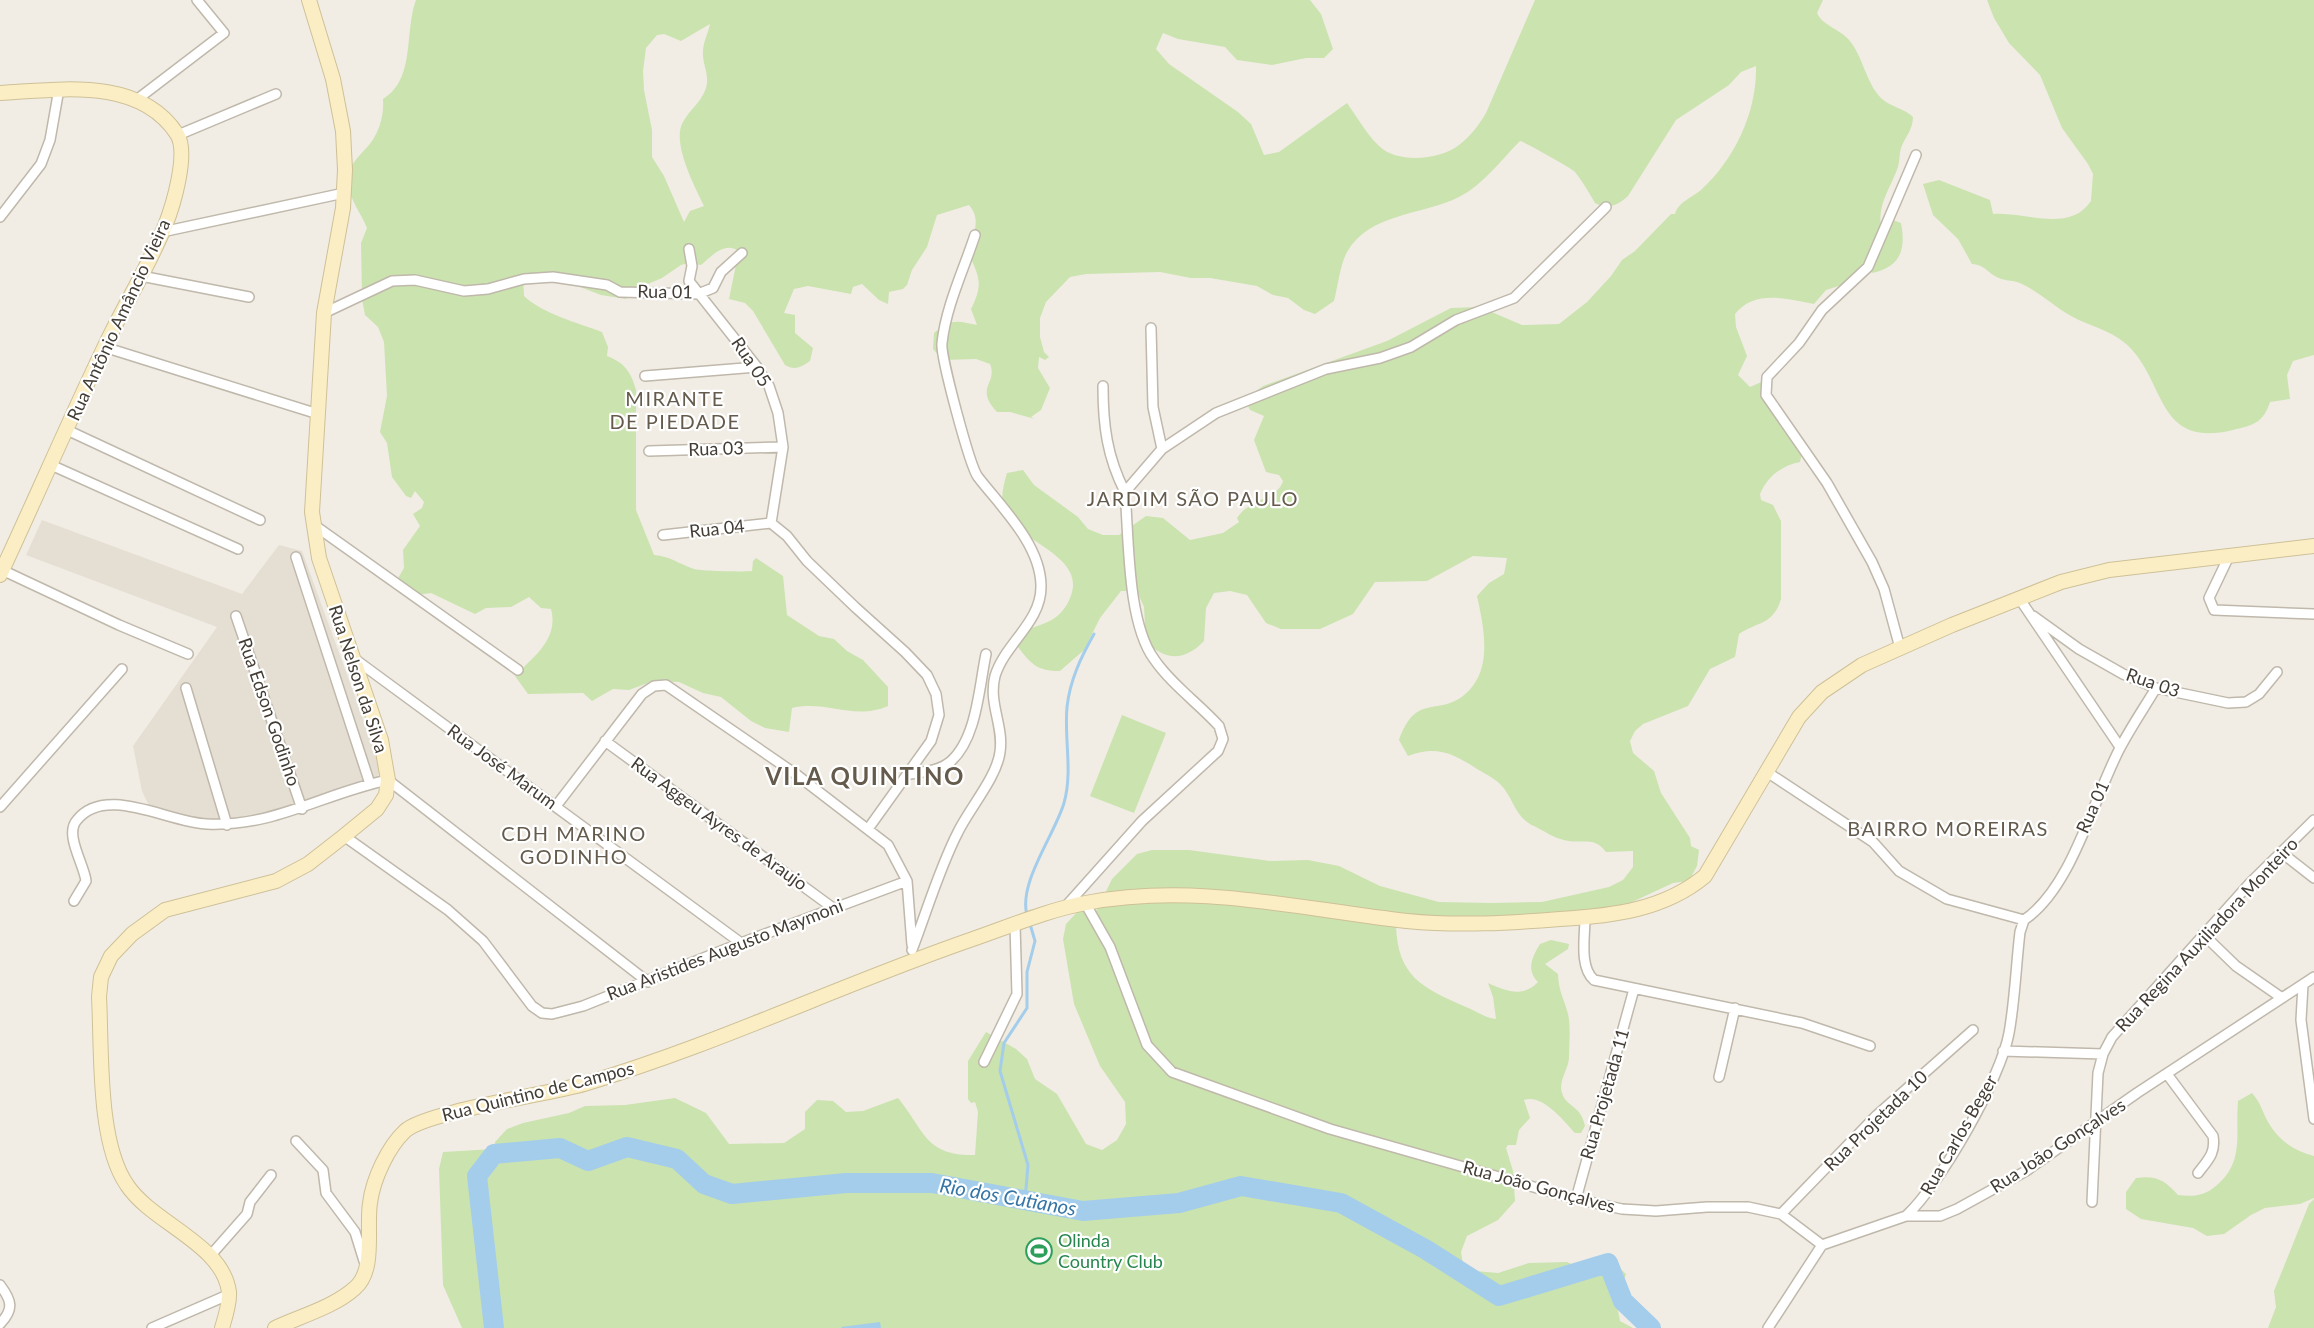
<svg xmlns="http://www.w3.org/2000/svg" width="2314" height="1328" viewBox="0 0 2314 1328" font-family="Lato,sans-serif">
	<rect width="100%" height="100%" fill="#f1ede5"/>
	<path fill="#e5dfd3" d="M42 520 242 594 279 545 302 551 381 768 376 781 290 810 236 821 195 820 150 808 142 791 133 746 217 627 26 555Z"/>
	<path fill="#cbe3af" fill-rule="evenodd" d="M416 0H1310L1321 14 1333 49 1324 58H1306L1272 65 1237 60 1225 47 1178 39 1163 33 1156 49 1169 64 1238 112 1251 124 1264 155 1279 152 1347 103C1358 118 1369 139 1384 150 1404 163 1441 159 1459 145 1471 136 1478 126 1486 113L1535 0H1823L1817 13C1823 26 1840 29 1849 40 1863 56 1866 83 1881 98 1890 107 1904 108 1913 117 1913 130 1905 137 1901 148 1899 154 1900 161 1898 167 1892 185 1877 205 1881 225L1890 219 1901 223C1906 249 1901 267 1872 273L1866 265 1845 284 1826 290 1814 304C1787 299 1755 289 1735 314L1736 327 1747 356 1738 375 1750 387 1766 380 1772 382 1769 409C1781 423 1807 441 1800 462 1781 466 1768 476 1760 494L1761 500 1773 505 1781 521V599C1773 625 1759 621 1739 634L1735 657 1710 669 1688 706 1643 724 1635 731 1630 741 1633 753 1654 771 1661 793 1690 838 1691 846 1699 850 1697 866 1689 881 1673 883 1630 903 1580 914 1396 924C1397 976 1422 988 1466 1007 1476 1011 1485 1018 1496 1019L1493 997 1488 983C1506 991 1523 998 1538 982 1526 970 1532 957 1540 944L1551 940 1569 944 1568 949 1545 964 1558 974C1559 993 1564 998 1568 1014 1571 1027 1569 1044 1569 1057 1569 1069 1558 1080 1562 1093 1566 1107 1581 1105 1585 1126L1581 1133H1575C1564 1121 1542 1093 1524 1100L1530 1118 1519 1130 1516 1145H1508L1506 1148 1513 1171 1515 1201 1498 1220 1467 1236 1461 1252 1464 1270 1498 1273 1529 1263 1567 1262 1582 1269 1613 1262 1626 1274 1617 1305 1620 1321 1633 1328H462L443 1285 439 1169 443 1152 494 1149 495 1142 507 1129 523 1123 569 1113 585 1106 625 1105 675 1098 706 1113 729 1144 784 1143 805 1129V1112L817 1100 833 1101 846 1112 863 1111 898 1098C925 1131 925 1156 975 1155L978 1112 975 1102 971 1103 968 1099V1061L986 1032 1016 1049 1027 1059 1035 1079 1057 1094 1086 1144 1102 1150 1117 1140 1126 1124 1125 1102 1100 1066 1074 1004 1063 939 1066 924 1078 911 1097 910 1112 879 1137 854 1152 850H1189L1270 861 1308 860 1339 866 1380 886 1439 902 1491 903 1542 902 1609 887 1623 880 1633 867V851L1606 852C1594 835 1580 845 1564 840 1554 838 1544 831 1534 826 1514 817 1514 798 1500 784 1494 778 1484 773 1477 769 1453 753 1436 745 1408 756L1399 740C1416 693 1436 716 1463 696 1494 672 1484 628 1477 596L1489 583 1504 574 1507 558 1473 556 1427 581 1375 582 1353 614 1320 629H1281L1266 623 1247 595 1230 591 1214 593 1206 608 1204 641C1185 661 1166 661 1146 642L1144 607 1137 591H1121L1100 618 1084 650 1060 671C1037 671 1031 664 1018 647L1024 630C1045 624 1061 620 1070 598 1089 553 1012 543 1003 505 1001 494 1004 483 1007 473L1023 470 1034 485 1078 517 1088 529 1103 535H1119L1146 516 1163 518 1190 540 1223 533 1239 522 1237 518C1249 499 1278 499 1283 481L1279 475 1266 472 1254 440 1264 416 1250 410 1247 404 1252 394 1263 386 1387 341 1451 308 1480 307 1522 325 1559 324 1587 302 1611 276 1622 260 1635 251 1671 214H1675C1678 202 1693 197 1701 190 1735 159 1757 112 1756 66L1741 72 1729 85 1676 120 1628 196C1618 205 1608 210 1595 203 1589 193 1582 180 1574 171 1571 168 1525 142 1520 141 1502 159 1483 185 1459 197 1423 215 1369 213 1347 252 1340 265 1338 286 1334 301L1315 314 1304 310 1288 298 1273 295 1257 286 1210 278H1191L1160 272 1086 274 1070 277 1046 302 1040 318V337L1044 352 1049 357 1045 360 1039 357 1038 368 1050 388 1041 410 1031 417 1035 419 1010 412H997C974 387 998 384 990 364L976 359 943 360 933 349 934 333C952 318 956 321 977 325L971 309C984 283 979 277 968 252 973 235 982 220 969 205L937 215 927 247 912 270 907 285 903 289 889 292 888 304 879 300 862 284 853 287 851 294 808 286 794 289 784 313 795 315V333L813 348 810 361C801 367 795 371 785 365L753 311 745 303 729 299 738 255 737 250C723 242 711 257 701 265L688 263 681 265 662 278 634 290 626 299 601 295 554 277H523L524 296C541 313 578 323 602 332L608 347 607 356C625 363 631 372 636 390V510L654 555C670 556 679 564 694 569 700 571 747 572 752 571L753 561 756 558 783 576 787 615 819 636 834 639 847 651 863 660 888 687V706C853 721 827 700 792 708L789 732 765 728 751 721 721 697 703 693 679 682 653 681 629 690 613 689 592 701 583 693 528 694 515 676C534 656 559 639 551 609L541 608 529 597 511 607 486 608 475 614 431 593 408 596 397 580 404 568 403 550 420 526 413 514 422 508 424 502 415 491 411 498 406 496 392 477 387 443 380 432 387 396 384 342 378 327 365 315 362 299 361 243 367 228C361 213 350 200 348 184 345 163 366 153 375 136 381 125 384 112 383 99 416 79 404 32 416 0ZM710 24C708 33 703 43 703 51 702 65 710 74 706 88 701 103 690 109 683 122 671 142 695 187 704 206L690 211 684 222 664 176 652 157V130L644 90 643 71 646 48 657 35 664 34 681 41Z
		M1987 0H2314V355L2293 361 2287 375 2290 399 2270 402C2263 423 2254 425 2233 430 2154 449 2167 379 2125 343 2108 329 2089 326 2071 316 2053 306 2036 289 2017 282 2011 280 2005 281 1999 278 1988 274 1986 265 1972 264L1958 239 1933 215 1923 184 1939 180 1990 200 1993 214C2024 211 2069 234 2091 201L2093 174 2088 164 2062 128 2040 75 2009 43 1994 18Z
		M1122 715 1166 733 1134 813 1090 796Z
		M2252 1093C2261 1103 2262 1111 2268 1122 2278 1140 2294 1151 2314 1156V1198L2300 1204 2265 1208 2251 1215 2224 1234 2207 1236 2193 1228 2141 1219 2126 1209V1192L2136 1178C2156 1175 2165 1180 2178 1195 2193 1197 2205 1196 2217 1185 2245 1161 2235 1133 2238 1101Z
		M2314 1199V1328H2268L2276 1307 2274 1291 2309 1204Z"/>
	<path fill="#a4cdeb" d="M880 1322 881 1328H842L841 1327Z"/>
	<g fill="none" stroke-linecap="round" stroke-linejoin="round">
		<path stroke="#a4cdeb" stroke-width="3" d="M1027 915C1018 883 1055 834 1064 803 1073 771 1064 739 1067 707 1070 680 1081 657 1094 634
			M1025 1200 1028 1165 1000 1071 1004 1043 1027 1008V972L1035 941 1030 924"/>
		<path stroke="#a4cdeb" stroke-width="20" d="M494 1328 477 1176 494 1154 560 1148 588 1161 627 1147 677 1159 704 1184 732 1194 846 1183H932L1083 1211 1179 1203 1241 1186 1341 1203 1425 1249 1499 1296 1608 1263 1623 1301 1651 1328"/>
		<g stroke="#bfb8ab" stroke-width="12">
			<path id="street" d="M135 101 224 33 197 0
				M178 135 276 94
				M0 217 41 164 50 140 59 89
				M162 232 344 193
				M689 249 692 266 689 281 757 367 769 386 778 413 783 447 771 523
				M141 276 249 297
				M324 313 392 281 415 280 464 291 488 289 524 279 553 277 607 285 620 292 698 294 713 288 721 272 742 253
				M1151 328 1153 407 1162 449
				M104 347 318 414
				M645 376 757 367
				M1103 386C1103 425 1107 457 1125 492
				M67 430 260 520
				M649 451 783 447
				M51 465 238 549
				M771 523 787 536 807 561 855 607 905 652 927 675 936 694 939 715 931 741 868 829
				M314 525 518 670
				M663 535 771 523
				M2230 554 2209 598 2214 610 2314 614
				M296 557 370 784
				M2 570 119 625 188 654
				M2019 598 2120 747
				M236 616 302 809
				M2033 616 2079 649 2123 674 2156 688 2228 703 2246 702 2259 694 2277 672
				M1900 648 1884 589 1872 562 1827 483 1766 395 1767 377 1799 343 1822 310 1868 267 1916 155
				M352 657 741 943
				M186 688 227 825
				M605 741 833 908
				M1767 772 1873 842 1899 871 1947 899 2024 920 2020 932C2016 965 2015 1000 2009 1033 2001 1078 1940 1185 1906 1216
				M910 774C923 772 939 771 950 762 977 739 979 687 986 654
				M556 806 642 694 654 686 666 685 797 775 888 845 907 881 912 945
				M0 807 122 669
				M344 836 448 910 483 941 532 1006 542 1013 552 1014 583 1006 741 943 907 881
				M2282 853 2314 878
				M74 901 86 881C84 864 64 834 77 820 106 784 169 823 207 824 275 827 324 793 388 780L648 982
				M1085 903 1110 947 1147 1045 1172 1072 1330 1129 1576 1199 1622 1209 1656 1211 1707 1207H1748L1781 1214 1822 1245
				M1066 906 1142 821 1218 751 1223 739 1219 726C1199 704 1171 684 1154 659 1127 622 1129 538 1125 492L1162 449 1216 413 1326 369 1380 358 1411 347 1456 320 1514 298 1606 207
				M1585 918C1585 936 1579 967 1594 980L1802 1023 1870 1046
				M2024 920C2072 888 2093 799 2120 748 2131 727 2144 708 2156 688
				M2203 934 2236 966 2282 998
				M912 950C927 911 939 869 958 832 969 809 997 777 1000 752 1004 726 988 703 995 676 1005 643 1042 622 1041 585 1040 544 1002 508 978 477 970 467 940 355 942 343 946 306 964 269 975 235
				M2303 985 2301 1020 2314 1119
				M2003 1051 2103 1054
				M984 1062 1017 994 1015 925
				M2167 1074 2213 1136C2216 1153 2208 1160 2198 1173
				M1719 1077 1735 1008
				M296 1141 323 1170 326 1193 355 1232 364 1261
				M1576 1199 1634 989
				M2092 1202 2098 1073 2103 1054 2112 1037 2250 883 2314 820
				M1781 1214 1877 1115 1973 1030
				M1822 1245 1906 1216H1940L1957 1209 2026 1171 2137 1093 2314 977
				M210 1256 247 1214 250 1202 271 1175
				M0 1285C12 1301 14 1309 0 1324
				M152 1328 230 1294
				M1768 1328 1822 1245"/>
		</g>
		<g stroke="#cec197" stroke-width="16">
			<path id="secondary" d="M0 93C58 90 139 76 177 134 189 153 173 206 165 226 148 268 123 307 104 348 68 423 35 500 0 575
				M222 1328C225 1318 230 1303 229 1292 223 1244 152 1223 127 1185 97 1142 102 1049 99 997L101 977 111 956 132 934 165 910 276 881 308 864 344 836 377 809 386 795 388 780 381 740 319 558 312 512 324 313 343 208 345 170 343 131 333 79 309 0
				M275 1328C301 1316 334 1307 355 1288 376 1270 366 1228 370 1203 373 1179 388 1147 405 1131 425 1112 549 1094 584 1084 716 1045 840 985 970 940 1008 927 1047 910 1086 903 1195 882 1299 909 1407 921 1458 926 1510 923 1560 919 1612 916 1664 910 1705 876L1799 717 1822 692 1862 665 1952 625 2061 582 2109 570 2314 546"/>
		</g>
		<use href="#street" stroke="#fff" stroke-width="9"/>
		<use href="#secondary" stroke="#fbeec5" stroke-width="14"/>
	</g>
	<defs>
		<g id="stadium-ring" transform="scale(1.35)"><circle r="9.5" fill="#fff" stroke="#2e9e5b" stroke-width="1.5"/><path d="M0-5a6.5 5 0 1 0 0 10a6.5 5 0 1 0 0-10ZM-3.5-1.8h7v3.6h-7Z" fill="#2e9e5b"/></g>
	</defs>
	<g fill-rule="evenodd">
		<use href="#stadium-ring" x="1039" y="1251"/>
	</g>
	<g text-anchor="middle" stroke-width="4.5" stroke-linejoin="round" paint-order="stroke">
		<g font-size="18" fill="#433d35" stroke="#fff">
			<text transform="translate(665 292) rotate(1)" y="6">Rua 01</text>
			<text transform="translate(119 320) rotate(-65)" y="6">Rua Antônio Amâncio Vieira</text>
			<text transform="translate(751 362) rotate(56)" y="6">Rua 05</text>
			<text transform="translate(716 449) rotate(-2)" y="6">Rua 03</text>
			<text transform="translate(717 529) rotate(-6)" y="6">Rua 04</text>
			<text transform="translate(358 679) rotate(72)" y="6">Rua Nelson da Silva</text>
			<text transform="translate(2153 683) rotate(19)" y="6">Rua 03</text>
			<text transform="translate(269 712) rotate(71)" y="6">Rua Edson Godinho</text>
			<text transform="translate(502 767) rotate(36)" y="6">Rua José Marum</text>
			<text transform="translate(2093 807) rotate(-66)" y="6">Rua 01</text>
			<text transform="translate(719 824) rotate(36)" y="6">Rua Aggeu Ayres de Araujo</text>
			<text transform="translate(2207 935) rotate(-47)" y="6">Rua Regina Auxiliadora Monteiro</text>
			<text transform="translate(725 950) rotate(-21)" y="6">Rua Aristides Augusto Maymoni</text>
			<text transform="translate(538 1092) rotate(-14)" y="6">Rua Quintino de Campos</text>
			<text transform="translate(1605 1094) rotate(-74)" y="6">Rua Projetada 11</text>
			<text transform="translate(1876 1121) rotate(-44)" y="6">Rua Projetada 10</text>
			<text transform="translate(1959 1135) rotate(-60)" y="6">Rua Carlos Beger</text>
			<text transform="translate(2058 1146) rotate(-33)" y="6">Rua João Gonçalves</text>
			<text transform="translate(1539 1187) rotate(15)" y="6">Rua João Gonçalves</text>
		</g>
		<g font-size="18" fill="#27864d" stroke="#fff" text-anchor="start">
			<text x="1058" y="1247">Olinda<tspan x="1058" dy="21">Country Club</tspan></text>
		</g>
		<g font-size="20" letter-spacing="1.5" fill="#655b4d" stroke="#fff">
			<text x="675" y="406">MIRANTE<tspan x="675" dy="23">DE PIEDADE</tspan></text>
			<text x="1193" y="506">JARDIM SÃO PAULO</text>
			<text x="1948" y="836">BAIRRO MOREIRAS</text>
			<text x="574" y="841">CDH MARINO<tspan x="574" dy="23">GODINHO</tspan></text>
		</g>
		<g font-size="20" font-style="italic" fill="#3676a7" stroke="#fff">
			<text transform="translate(1008 1197) rotate(10)" y="7">Rio dos Cutianos</text>
		</g>
		<g font-size="24" font-weight="bold" letter-spacing="1.5" fill="#655b4d" stroke="#fff">
			<text x="865" y="785">VILA QUINTINO</text>
		</g>
	</g>
</svg>
